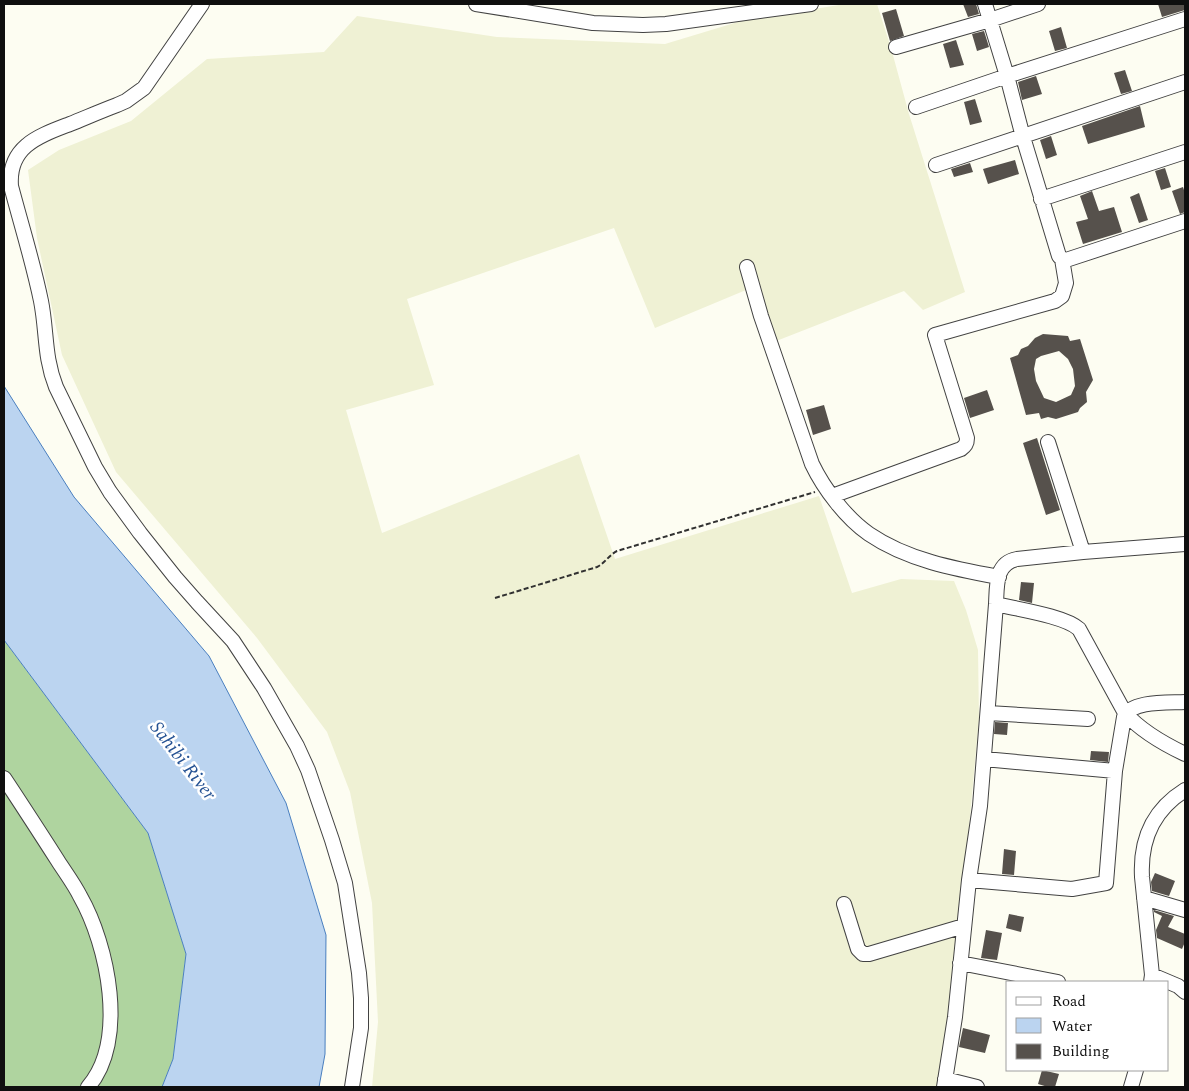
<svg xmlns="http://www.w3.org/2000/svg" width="1189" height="1091" viewBox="0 0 1189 1091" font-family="Spectral,serif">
	<rect width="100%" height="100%" fill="#fdfdf2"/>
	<path fill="#eff1d4" d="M845 4H877L891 48 909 114 965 292 923 310 904 291 766 345 746 290 655 328 614 228 407 299 434 385 346 410 382 533 579 454 615 559 819 496 852 593 901 579 954 581 966 610 978 650 979 718 959 937 942 1070 938 1087H372L378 1022 372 903 350 792 327 732 257 638 116 472 62 355 37 238 28 170 59 150 131 121 207 59 324 52 357 16 497 37 665 44 741 21Z"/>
	<path fill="#afd49f" d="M4 640 148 833 186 954 173 1059 162 1087H4Z"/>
	<path fill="#bbd4f0" stroke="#4a7fbf" d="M4 386 74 497 209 656 286 803 326 935 325 1054 319 1087H162L173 1059 186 954 148 833 4 640Z"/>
	<path fill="#56514c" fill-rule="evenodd" d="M963 4H976L979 14 968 17Z
		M1158 4H1184L1185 10 1162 17Z
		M896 9 904 36 890 41 882 13Z
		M1061 27 1067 48 1055 51 1049 31Z
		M984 31 989 47 977 51 972 34Z
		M956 40 964 65 950 68 943 44Z
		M1125 70 1132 91 1121 94 1114 73Z
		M1036 76 1042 94 1022 100 1018 82Z
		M975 99 982 122 970 125 964 102Z
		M1140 106 1145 127 1088 144 1082 126Z
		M1051 136 1057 155 1046 159 1040 140Z
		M1015 160 1019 174 988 184 983 169Z
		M970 163 973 172 954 177 951 169Z
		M1165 168 1171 187 1161 190 1155 171Z
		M1183 187 1185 193V212L1180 214 1172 191Z
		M1092 191 1099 211 1114 207 1122 232 1083 244 1076 222 1088 219 1080 196Z
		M1139 193 1148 220 1139 223 1130 197Z
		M1043 334 1068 336 1070 341 1080 339 1093 380 1086 392 1087 402 1080 408 1078 412 1056 419 1048 417 1041 419 1039 413 1026 415 1010 358 1018 355 1021 349 1028 346 1035 338ZM1059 351 1068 359 1073 369 1075 386 1071 395 1056 402 1044 398 1036 381 1034 369 1036 359 1041 356Z
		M987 390 994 410 970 418 964 398Z
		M824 405 831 429 813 435 806 410Z
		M1037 438 1060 510 1046 515 1023 443Z
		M1021 582 1034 583 1032 603 1019 600Z
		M995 722 1008 723 1007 735 994 734Z
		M1091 751 1109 752 1108 762 1090 760Z
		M1004 849 1016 851 1014 875 1002 874Z
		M1155 873 1175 881 1169 896 1152 891 1151 882Z
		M1154 910 1174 916 1168 927 1185 934V942L1182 949 1157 938 1156 930 1162 916 1154 912Z
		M1009 914 1024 917 1021 932 1006 928Z
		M986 930 1002 933 997 960 981 958Z
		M963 1028 990 1035 985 1053 959 1047Z
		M1042 1070 1059 1074 1055 1087H1048L1038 1084Z"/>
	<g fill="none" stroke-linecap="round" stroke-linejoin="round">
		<g stroke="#424242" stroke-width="16">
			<path id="minor" d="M202 4 144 88 126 101 117 105C101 111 85 118 70 124 39 136 8 146 11 186 21 224 33 262 41 301 47 331 44 357 56 387L95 467 110 492 140 533 175 577 197 602 233 641 264 688 297 746 308 770 332 840 345 883 359 973 361 998V1028L352 1087
				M476 4 593 23 643 25 666 24 811 4
				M985 4 1007 76 1023 137 1059 256 1062 259 1066 260 1185 221
				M896 47 990 20 1038 4
				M916 107 1007 76 1185 19
				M936 165 1185 82
				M1041 199 1185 152
				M747 267 761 316 812 464C824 489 846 518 869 534 907 560 955 569 999 577
				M1048 442 1083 552
				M832 496 961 449C965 446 967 444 967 438L935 335 1055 301 1062 296 1066 283 1062 259
				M996 604C1016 609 1065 616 1079 629L1125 713C1141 731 1164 744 1185 754
				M988 713 1088 719
				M984 759 1115 771
				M4 778C22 805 40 833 58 861 65 872 74 884 80 896 108 945 128 1041 88 1087
				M969 880 1072 889 1106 883 1115 771 1124 717C1132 700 1169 703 1185 702
				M1144 898 1185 910
				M844 904 858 949 863 954H869L964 926
				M960 963 1058 982
				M1152 975 1178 986 1185 992
				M1151 982 1152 975 1142 877C1140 840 1153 810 1185 790
				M945 1079 977 1087
				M944 1087 955 1017 969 880 980 806 996 604C997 586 995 563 1017 559L1083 552 1185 544
				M1131 1087 1136 1070"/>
		</g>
		<path stroke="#313131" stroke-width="2" stroke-dasharray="5 2.5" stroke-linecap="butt" d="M495 598 597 567C605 563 609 555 617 551L815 492"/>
		<use href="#minor" stroke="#fff" stroke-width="14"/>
	</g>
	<g text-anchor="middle" stroke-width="5" stroke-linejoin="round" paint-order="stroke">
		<g font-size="19" font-style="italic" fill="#255293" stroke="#fff">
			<text transform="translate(184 760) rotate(52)" y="7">Sahibi River</text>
		</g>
	</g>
	<rect width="1189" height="1091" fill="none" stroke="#0f0f0f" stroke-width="10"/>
	<rect x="1006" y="981" width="162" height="90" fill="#ffffff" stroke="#9f9f9f"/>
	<rect x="1016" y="997" width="25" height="8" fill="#ffffff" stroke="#9f9f9f"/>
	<text x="1052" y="1006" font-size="15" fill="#0f0f0f">Road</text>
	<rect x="1016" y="1018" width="25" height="15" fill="#bbd4f0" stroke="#9f9f9f"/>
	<text x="1052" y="1031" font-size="15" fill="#0f0f0f">Water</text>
	<rect x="1016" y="1044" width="25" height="15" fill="#56514c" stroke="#9f9f9f"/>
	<text x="1052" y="1056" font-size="15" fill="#0f0f0f">Building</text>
</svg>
